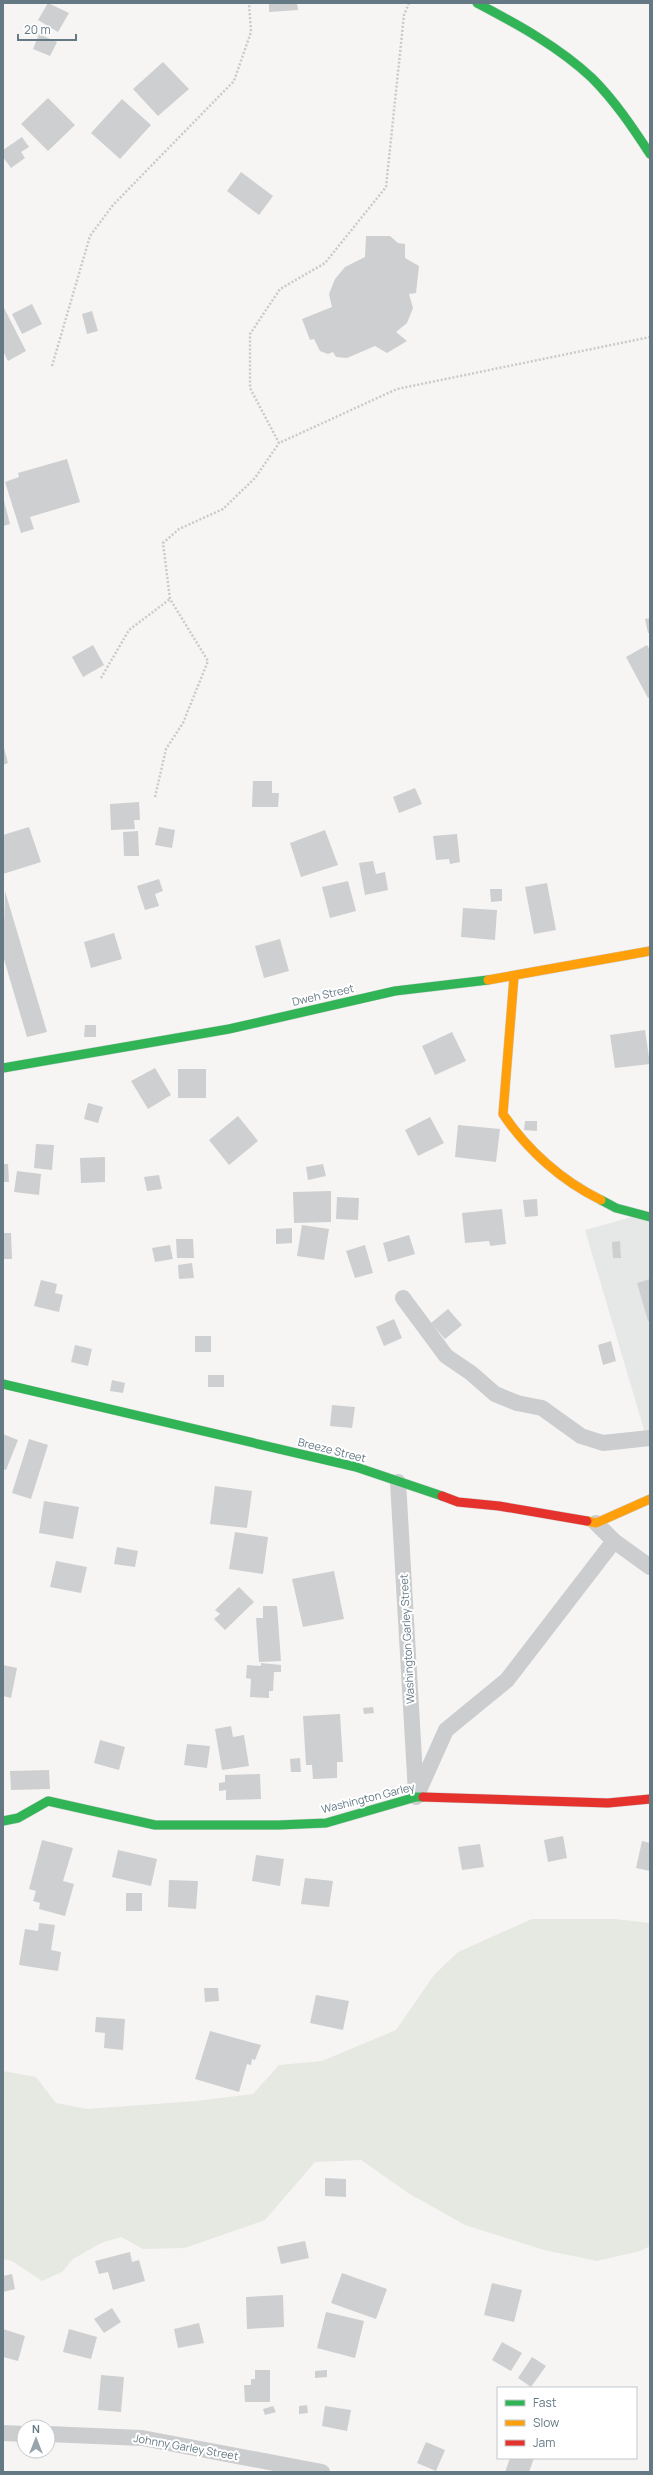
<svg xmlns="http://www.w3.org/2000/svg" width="653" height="2475" viewBox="0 0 653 2475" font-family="Manrope,sans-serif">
	<rect width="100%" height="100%" fill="#f6f5f4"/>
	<path fill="#e6e7e7" d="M650 1212V1450L585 1230Z"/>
	<path fill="#e6e8e2" d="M532 1919H615L650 1923V2246L640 2251 597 2261 544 2250 465 2225 408 2193 361 2160 315 2162 265 2220 185 2248 143 2249 121 2237 101 2243 73 2259 62 2272 42 2281 12 2261 3 2259V2071L36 2077 56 2103 87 2109 196 2101 253 2094 279 2065 322 2061 396 2030 434 1975 458 1952Z"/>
	<path fill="#cecfd0" d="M48 3 69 13 58 32 38 20Z
		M269 3H297L298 10 269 12Z
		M39 34 57 42 50 56 33 49Z
		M163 62 189 89 158 116 133 89Z
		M48 98 75 125 48 151 21 124Z
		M122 99 151 125 120 159 91 133Z
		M22 137 29 147 21 152 25 158 11 168 3 157V150Z
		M241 172 273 196 259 215 227 191Z
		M366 236H390L398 243 405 244V258L419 266 416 293 409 294 413 308 407 323 396 332 407 341 387 353 375 346 347 358 336 357 333 352 328 354 320 351 314 339 310 340 302 319 332 307 329 294 335 279 345 267 365 257Z
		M32 304 42 324 22 334 12 314Z
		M3 306 26 351 8 361 3 351Z
		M92 311 98 331 87 334 82 314Z
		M67 459 80 502 30 517 34 529 21 533 5 482 19 477 18 473Z
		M3 497 10 524 3 526Z
		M650 618V633H648L645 619Z
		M93 645 104 665 83 677 72 657Z
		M647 645 650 650V697L648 698 626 657Z
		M3 744 8 763 3 765Z
		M253 781H272V793H279L278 807H252Z
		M415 788 422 804 399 813 393 797Z
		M139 802 140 820H134L135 829 111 830 110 804Z
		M29 827 41 862 3 874V835Z
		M159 827 175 830 172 848 155 845Z
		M325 830 338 865 301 877 290 843Z
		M138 831 139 856H124L123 832Z
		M457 834 460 862 450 864 449 859 436 860 433 836Z
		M373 861 376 874 385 872 388 890 365 895 359 863Z
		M159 879 163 891 155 894 159 906 145 910 137 886Z
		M348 881 356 911 330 918 322 887Z
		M547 883 556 930 534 934 525 887Z
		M490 889H502V901L491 902Z
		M5 891 47 1032 27 1037 3 956Z
		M463 908 497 910 495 940 461 937Z
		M114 933 122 959 91 968 84 942Z
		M280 939 289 971 264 978 255 946Z
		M85 1025H96V1037H84Z
		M645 1030 650 1064 615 1068 610 1035Z
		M452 1032 466 1061 435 1075 422 1046Z
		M155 1068 171 1095 148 1109 131 1081Z
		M178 1069H206V1098H178Z
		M88 1103 103 1107 98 1123 84 1119Z
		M238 1116 258 1141 229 1165 209 1140Z
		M430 1117 444 1143 418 1156 405 1130Z
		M525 1121H537V1131L524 1130Z
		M458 1125 500 1129 496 1162 455 1157Z
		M36 1144 54 1145 52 1170 34 1168Z
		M105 1157V1182L81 1183 80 1158Z
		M3 1164H8L9 1182H3Z
		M323 1164 326 1176 308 1180 306 1167Z
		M17 1171 41 1174 39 1195 14 1192Z
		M159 1175 162 1189 147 1191 144 1177Z
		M331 1191V1222L294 1223 293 1192Z
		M337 1197 359 1198 358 1220 336 1219Z
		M537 1199 538 1216 525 1217 523 1200Z
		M502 1209 506 1244 490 1246 489 1241 465 1243 462 1213Z
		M302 1225 329 1229 324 1260 297 1256Z
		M292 1228V1243L276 1244V1229Z
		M3 1233H11L12 1259H3Z
		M409 1235 415 1254 388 1262 383 1243Z
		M176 1239H193L194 1258H177Z
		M620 1241 621 1258H613L612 1242Z
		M170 1245 173 1259 155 1262 152 1248Z
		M365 1245 373 1273 355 1278 346 1251Z
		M192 1263 194 1278 179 1279 178 1265Z
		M650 1279V1321H648L637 1283Z
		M41 1280 57 1284 55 1293 63 1295 59 1312 34 1306Z
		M448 1309 462 1325 445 1339 431 1323Z
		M394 1319 402 1338 384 1346 376 1327Z
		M195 1336H211V1352H195Z
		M611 1341 616 1361 603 1365 598 1345Z
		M75 1345 92 1349 88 1366 71 1362Z
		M208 1375H224V1387H208Z
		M112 1380 125 1383 123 1393 110 1391Z
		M332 1405 355 1407 352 1428 330 1426Z
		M3 1434 18 1440 6 1470 3 1469Z
		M29 1439 48 1445 31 1499 12 1493Z
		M215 1486 252 1491 247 1528 210 1524Z
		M44 1501 79 1507 73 1539 39 1533Z
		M235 1532 268 1537 263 1574 229 1569Z
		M117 1547 138 1551 135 1567 114 1564Z
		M56 1561 87 1567 81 1593 50 1587Z
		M334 1571 344 1619 303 1627 292 1579Z
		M239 1587 254 1602 225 1630 214 1619 220 1614 215 1610Z
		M263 1606H277L281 1661 259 1662 256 1618H263Z
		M261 1663 281 1665V1672H274L273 1691H269V1698L250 1697 251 1679 246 1678 247 1665 261 1666Z
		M3 1665 17 1668 11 1698 3 1696Z
		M373 1707 374 1713 364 1714 363 1708Z
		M340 1714 343 1762H337V1778L313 1779 312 1765H306L303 1716Z
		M231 1726 233 1737 244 1735 249 1766 222 1770 215 1729Z
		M100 1740 125 1747 119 1770 94 1763Z
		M187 1744 210 1746 207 1768 184 1765Z
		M300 1758 301 1772H291L290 1759Z
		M49 1770 50 1789 11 1790 10 1771Z
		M260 1774 261 1799 226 1800V1790L219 1791V1783L225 1782V1775Z
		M563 1836 567 1858 548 1862 544 1840Z
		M42 1840 73 1848 63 1881 74 1884 65 1916 39 1909 40 1903 33 1901 36 1891 29 1889Z
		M642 1841 650 1843V1871L636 1868Z
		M480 1844 484 1867 462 1870 458 1847Z
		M118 1850 157 1859 151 1886 112 1877Z
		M256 1855 284 1859 280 1886 252 1881Z
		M305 1878 333 1881 329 1907 301 1904Z
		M169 1880 198 1881 196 1909 168 1907Z
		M126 1893H142V1911H126Z
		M39 1923 55 1925 51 1950 61 1952 58 1971 19 1965 25 1929 38 1931Z
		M204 1988H218L219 2001 205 2002Z
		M316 1995 349 2001 343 2030 310 2023Z
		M96 2017 125 2019 123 2050 104 2048 105 2033 95 2032Z
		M210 2031 261 2045 255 2060 252 2059 251 2065 247 2064 239 2092 195 2079Z
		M325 2178 346 2179V2197L325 2196Z
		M305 2241 309 2258 281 2264 277 2247Z
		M130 2252 132 2262 139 2260 145 2281 113 2290 108 2272 99 2274 95 2261Z
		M342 2273 387 2289 376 2319 331 2303Z
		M12 2274 15 2289 3 2292V2276Z
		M492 2283 522 2290 514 2322 484 2315Z
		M283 2295 284 2327 247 2329 246 2297Z
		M112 2308 121 2322 104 2333 94 2319Z
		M326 2312 364 2321 355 2358 317 2348Z
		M199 2323 204 2343 178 2348 174 2329Z
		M3 2329 25 2336 18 2361 3 2357Z
		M69 2329 97 2337 91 2359 63 2352Z
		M502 2342 522 2353 511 2371 492 2360Z
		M532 2357 546 2366 531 2387 518 2378Z
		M255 2370H270V2402H245L244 2385H251V2379H255Z
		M327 2370V2377L315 2378V2371Z
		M101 2375 124 2377 121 2412 98 2410Z
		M307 2405 308 2413 299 2414V2406Z
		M273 2406 276 2412 265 2415 263 2409Z
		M325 2406 351 2410 347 2431 322 2426Z
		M426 2442 445 2450 436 2471 417 2463Z
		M510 2458H534L529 2472H505Z"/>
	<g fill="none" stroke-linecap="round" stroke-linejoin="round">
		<g stroke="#d2d3d4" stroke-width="10">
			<path id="fast" d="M477 3C517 24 559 47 592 78 615 101 633 128 650 154
				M3 1068 229 1029 395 991 488 980
				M601 1200 616 1208 650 1217
				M3 1384 356 1467 442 1496
				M3 1821 18 1818 48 1801 155 1825H279L326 1823 416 1797H423"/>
		</g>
		<g stroke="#d2d3d4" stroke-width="10">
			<path id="slow" d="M514 977 503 1114C527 1150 562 1181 601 1200
				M488 980 650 951
				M587 1521 596 1523 650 1499"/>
		</g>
		<g stroke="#d2d3d4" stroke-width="10">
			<path id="jam" d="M442 1496 458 1502 499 1506 587 1521
				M423 1797 608 1803 650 1799"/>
		</g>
		<path stroke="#cacacb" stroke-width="2.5" stroke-dasharray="2 2" stroke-linecap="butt" d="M409 3 404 15 386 187 325 263 280 289 250 334V388L279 443 397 389 650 337
			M52 366 90 236 113 205 234 81 251 32 249 3
			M101 678 129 630 170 599
			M155 797 166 749 183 723 208 661 170 599 163 543 179 529 223 509 255 478 279 443"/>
		<path stroke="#cccdce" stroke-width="16" d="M403 1298 446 1356 471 1373 495 1394 517 1403 542 1408 581 1436 603 1443 650 1438
			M398 1482 416 1793
			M596 1523 614 1541 650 1567
			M416 1797 446 1730 507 1680 614 1541
			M3 2433 24 2434
			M48 2434 142 2438 322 2472"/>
		<use href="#fast" stroke="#30b455" stroke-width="9"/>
		<use href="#slow" stroke="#ff9f0a" stroke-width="9"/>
		<use href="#jam" stroke="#e5322d" stroke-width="9"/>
	</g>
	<g text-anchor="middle" stroke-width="4" stroke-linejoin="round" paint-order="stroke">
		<g font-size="11" fill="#657985" stroke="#fff">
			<text transform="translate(323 995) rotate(-13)" y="4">Dweh Street</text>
			<text transform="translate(332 1450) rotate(14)" y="4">Breeze Street</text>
			<text transform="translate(407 1639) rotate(-93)" y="4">Washington Garley Street</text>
			<text transform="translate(368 1798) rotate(-14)" y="4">Washington Garley</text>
			<text transform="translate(186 2447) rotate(10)" y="4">Johnny Garley Street</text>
		</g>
	</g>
	<rect width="653" height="2475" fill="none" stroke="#657985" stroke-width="8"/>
	<rect x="497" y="2387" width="140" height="72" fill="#ffffff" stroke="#c1c9ce"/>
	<rect x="505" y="2400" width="20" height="6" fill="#30b455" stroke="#c1c9ce"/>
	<text x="533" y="2407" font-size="12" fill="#657985">Fast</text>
	<rect x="505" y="2420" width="20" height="6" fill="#ff9f0a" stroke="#c1c9ce"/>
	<text x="533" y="2427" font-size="12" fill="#657985">Slow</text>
	<rect x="505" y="2440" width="20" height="6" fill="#e5322d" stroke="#c1c9ce"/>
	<text x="533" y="2447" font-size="12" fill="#657985">Jam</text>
	<g transform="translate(36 2439)"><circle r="19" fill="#ffffff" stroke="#c1c9ce"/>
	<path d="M0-3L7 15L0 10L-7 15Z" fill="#98a4ac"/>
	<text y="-6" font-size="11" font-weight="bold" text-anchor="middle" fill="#657985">N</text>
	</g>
	<path d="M18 34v6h58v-6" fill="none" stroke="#657985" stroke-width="2"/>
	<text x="24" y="34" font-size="12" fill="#657985" stroke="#ffffff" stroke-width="3" paint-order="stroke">20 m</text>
</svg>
